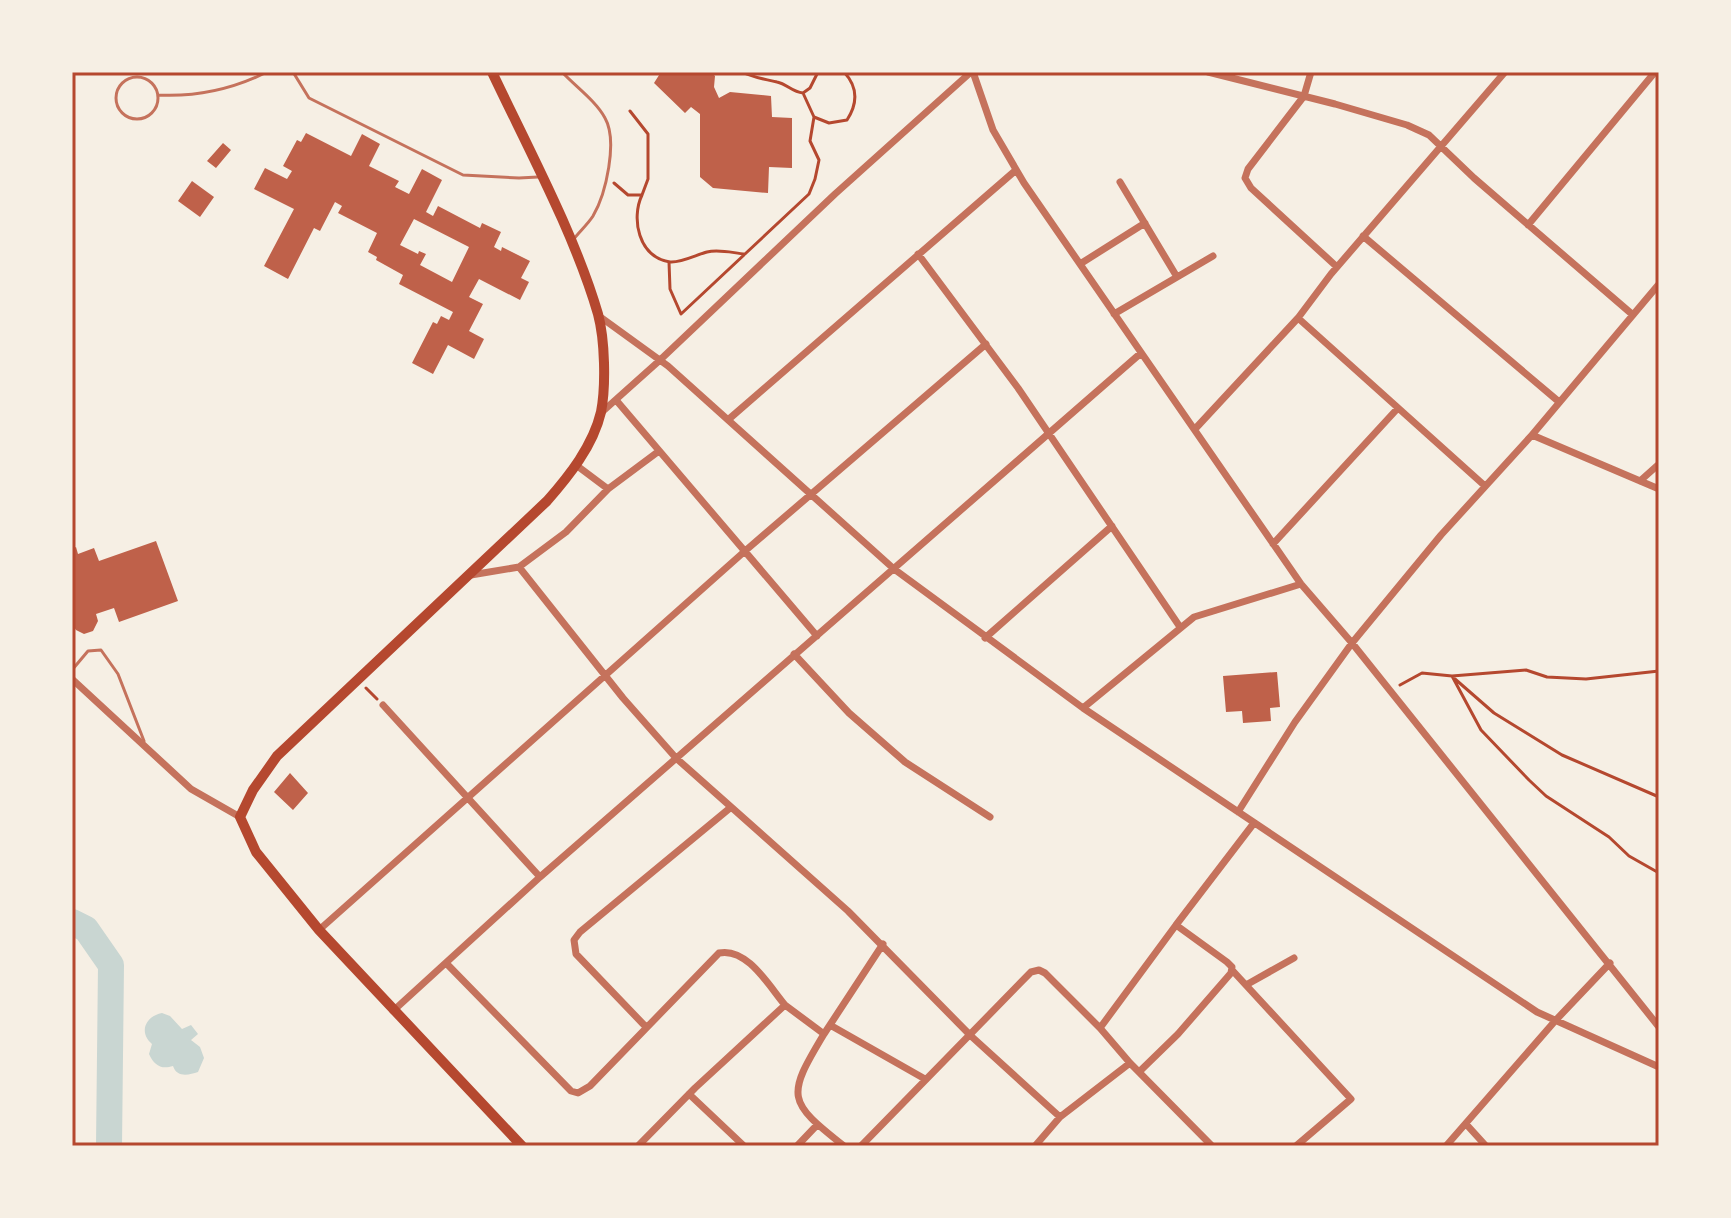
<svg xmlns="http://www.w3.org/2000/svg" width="1731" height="1218" viewBox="0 0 1731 1218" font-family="Mulish,sans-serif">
	<rect width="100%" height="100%" fill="#f6efe4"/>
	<path fill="#c9d6d2" d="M162 1013 170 1016 182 1029 191 1025 198 1034 191 1040 200 1047 204 1058 198 1072C189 1075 177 1078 173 1066 161 1070 154 1065 149 1054L152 1044C138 1032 146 1016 162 1013Z"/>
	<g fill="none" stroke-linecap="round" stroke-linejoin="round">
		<path stroke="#c9d6d2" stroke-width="26" d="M72 922 86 929 111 965 109 1146"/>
	</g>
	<path fill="#bf614a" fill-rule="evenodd" d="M661 72H711L715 76 714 87 719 98 730 92 771 96 772 117 792 118V168L769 167 768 193 713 188 700 177V114L691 107 685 113 654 83Z
		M306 133 351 156 362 134 380 144 369 166 399 181 395 187 409 194 422 169 442 180 426 212 433 216 438 206 480 228 482 223 501 232 494 247 501 251 502 247 530 261 521 278 529 282 520 300 479 279 469 297 483 304 469 331 484 339 474 359 448 345 433 374 412 363 433 322 437 324 441 316 449 320 453 312 399 284 403 275 376 260 377 257 368 252 377 233 338 213 342 206 335 202 320 231 314 228 288 279 264 266 294 209 254 189 265 168 287 179 292 171 283 166 297 140 301 142ZM414 219 469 247 452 282 420 265 426 254 419 251 418 254 400 245Z
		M223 143 231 150 216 168 207 161Z
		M192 181 214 197 200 217 178 201Z
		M156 541 178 601 119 622 114 608 96 614 98 621 93 631 84 634 76 630 72 624V549L76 547 78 554 94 548 99 561Z
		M1277 672 1280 707 1270 708 1271 721 1243 723 1242 711 1226 712 1223 676Z
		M290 773 308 793 293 810 274 792Z"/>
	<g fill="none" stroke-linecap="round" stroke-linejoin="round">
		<path stroke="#b5482f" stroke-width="3" d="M742 72C754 78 765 79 777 82 787 84 792 92 803 93L810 88 818 72
			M803 93 814 117
			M614 183 628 195H642L648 179V134L630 111
			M642 195C631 218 638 257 670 262 681 263 696 255 707 252 719 249 733 253 745 254L809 194 815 179 819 160 810 141 814 117 829 123 847 120C858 103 858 87 844 72
			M669 262 670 289 681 314 744 255
			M1452 676 1481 730 1529 780 1546 796 1609 837 1629 856 1659 873
			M1455 679 1494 713 1562 755 1659 797
			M1400 685 1422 673 1452 676 1526 670 1547 677 1586 679 1659 671
			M366 688 377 699"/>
		<path stroke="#c5725c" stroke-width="3" d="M293 72 309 98 463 175 519 178 538 177
			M562 72C575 86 596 101 605 118 618 141 606 194 593 216 588 224 579 232 573 240
			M116 98a21 21 0 1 1 42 0a21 21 0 1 1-42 0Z
			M158 95C196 97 233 89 267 72
			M72 670 88 651 101 650 118 674 144 741"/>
		<path stroke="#c5725c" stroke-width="7" d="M973 72 993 130 1024 183 1301 584 1352 643 1659 1027
			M1208 72 1335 104 1407 125 1429 135 1474 178 1633 315
			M1311 72 1304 96 1248 169 1245 178 1251 188 1337 267
			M1120 182 1177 277
			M1528 225 1655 72
			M1363 236 1558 401
			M918 254 1018 388 1180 627
			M1080 264 1145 223
			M1114 314 1213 256
			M599 316 668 366 894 569 1083 708 1537 1012 1659 1067
			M1298 318 1485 486
			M616 400 817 636
			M602 412 659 361 835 194 971 72
			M729 419 1016 170
			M1195 429 1298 318 1331 274 1505 72
			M1532 435 1659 489
			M576 465 608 489 659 451
			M1640 481 1659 464
			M1273 544 1398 408
			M519 567 623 698 676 758 848 911 971 1036 1060 1117 1130 1063
			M471 575 519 567 566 532 608 489
			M985 638 1112 526
			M794 654 849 713 905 762 990 817
			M72 679 191 789 240 817
			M383 705 540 877
			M1083 708 1194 617 1301 584
			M1238 812 1295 722 1352 643 1441 535 1532 435 1659 284
			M1176 925 1100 1028 1130 1063 1212 1146
			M319 930 745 551 986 344
			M446 963 571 1091 578 1093 590 1086 719 953C747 947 769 986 785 1005L695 1088 638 1146
			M1232 970 1351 1099 1296 1146
			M1246 985 1294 958
			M785 1005 824 1034 883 944
			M393 1011 540 877 1141 353
			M830 1025 925 1079
			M646 1027 576 954 574 940 580 932 730 808
			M824 1034C786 1097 787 1101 844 1146
			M1139 1072 1178 1034 1231 973 1232 967 1227 962 1176 925 1254 823
			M689 1094 744 1146
			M1466 1124 1486 1146
			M797 1146 817 1125
			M861 1146 1031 972 1039 970 1045 973 1100 1028
			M1035 1146 1060 1117
			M1446 1146 1555 1021 1610 963"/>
		<path stroke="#b5482f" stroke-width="10" d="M492 72C528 148 575 235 598 314 605 340 606 386 601 412 593 446 569 476 547 501L277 756 253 790 240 817 256 852 319 930 522 1146"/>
	</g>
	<rect width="1731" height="1218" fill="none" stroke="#f6efe4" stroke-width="148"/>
	<rect x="74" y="74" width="1583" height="1070" fill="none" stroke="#b5482f" stroke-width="3"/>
</svg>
